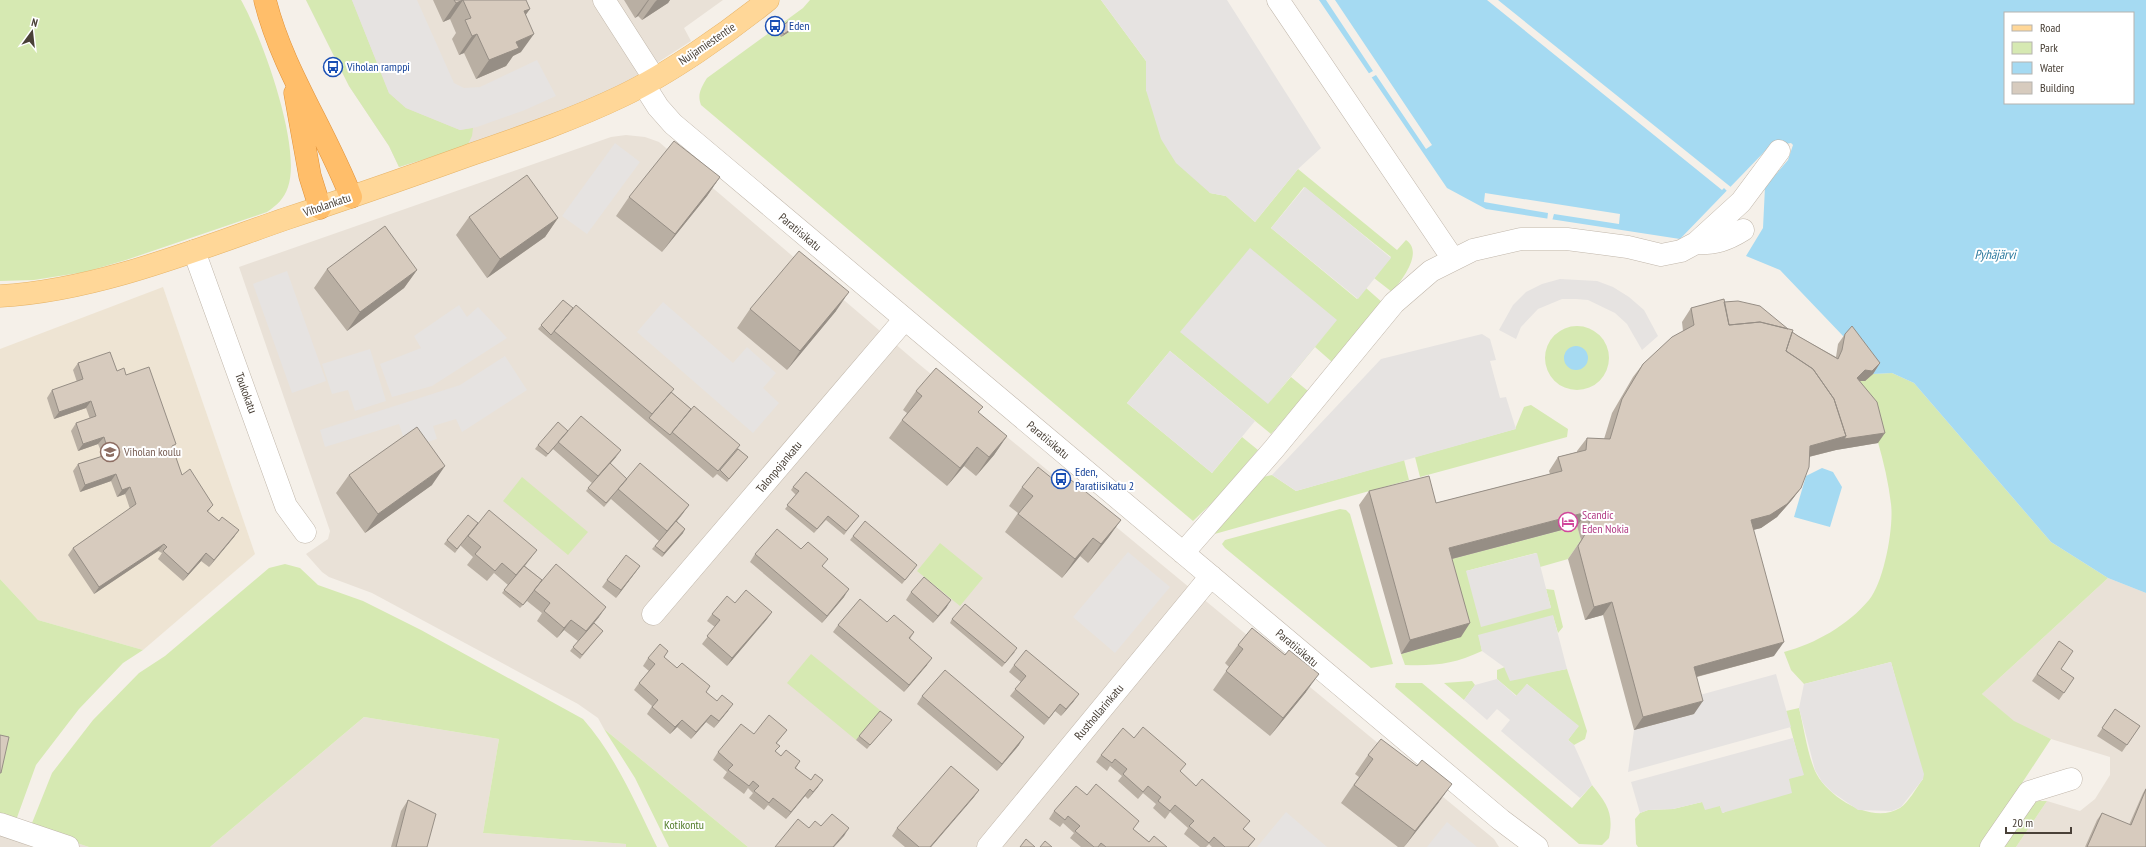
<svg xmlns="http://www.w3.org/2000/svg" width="2146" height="847" viewBox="0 0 2146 847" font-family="'PT Sans Narrow',sans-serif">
	<rect width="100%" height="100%" fill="#f5f0e9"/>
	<path fill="#e9e1d7" d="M306 0H723L684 28 691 41 635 77 581 104 509 132 399 167 389 146 349 86Z
		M626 135 645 137 659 142 914 360 1494 839 1499 847H748L604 729 598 718 578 704 372 593 329 577 322 572 306 554 328 539 330 531 239 267 611 137Z
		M2108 578 2146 593V847H2016L2047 801 2080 811 2095 799 2110 775V757L2051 739 2014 722 1982 694Z
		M364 717 499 739 483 833 626 844V847H210Z
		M0 818 89 847H0Z"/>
	<path fill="#eee4d3" d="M163 287 255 554 143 650 38 620 0 579V349Z"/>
	<path fill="#d6e9b2" d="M0 0H241C262 37 302 147 288 187 284 199 277 205 267 212L126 260 85 272 34 280 0 281Z
		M306 0H352L389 93 406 108 460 130 473 128 472 136 467 146 399 167 389 146 349 86Z
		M810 0H1101L1146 61V90L1210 193 1226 196 1255 222 1298 169 1397 250 1406 240C1424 252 1402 280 1392 292L1374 278 1391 257 1304 187 1271 228 1357 299 1366 288 1383 303 1332 362 1315 347 1337 320 1268 404 1291 377 1308 391 1271 434 1170 351 1127 403 1212 473 1242 437 1258 450 1218 497 1193 521 701 105C697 94 701 88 707 78L803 8Z
		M1545 358a32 32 0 1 1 64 0a32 32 0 1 1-64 0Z
		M1892 373 1914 383 2051 542 2108 578 1982 694 2014 721 2051 739 1980 847H1638L1636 844 1635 819 1640 813 1648 810 1673 809 1702 802 1720 806 1723 813 1789 778 1803 775 1786 711 1799 708C1804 728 1807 752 1815 771 1827 797 1872 825 1900 808 1909 802 1916 788 1923 779L1891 662 1804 684 1791 670 1784 652C1815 644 1848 625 1869 600 1884 582 1894 527 1891 504 1886 462 1872 420 1857 381L1873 374Z
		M1531 405 1568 429 1567 437 1420 477 1415 457 1515 429 1524 407Z
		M1404 460 1409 480 1211 535 1263 477 1272 475 1296 491Z
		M522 477 588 532 568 555 503 501Z
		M1340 509 1346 510 1350 514 1393 664 1371 668 1225 548 1222 544 1225 540Z
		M1577 526 1581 540 1568 559 1540 567 1536 553 1466 571 1551 608 1546 589 1554 590 1563 627 1558 633 1553 616 1479 636 1482 651C1454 664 1436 666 1405 665L1401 654 1460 637 1440 562Z
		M940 543 983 578 960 606 917 571Z
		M285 564 300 568 318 585 363 601 421 630 583 719C615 755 636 804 657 847H626V844L483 833 499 739 364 717 210 847H89L30 828 52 773 93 720 139 673 165 656 269 568Z
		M0 579 38 620 143 650 123 663 79 709 36 765 15 823 0 818Z
		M811 654 881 711 856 740 787 683Z
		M1505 667 1510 679 1567 669 1587 731 1585 739 1574 745 1568 740 1578 726 1527 684 1517 696 1497 679V670Z
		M1472 681 1475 685 1464 700 1444 683Z
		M1396 683H1422L1572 808 1592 785C1607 804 1614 813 1609 838L1602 845 1579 844 1395 687Z
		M604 729 748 847H669L635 778Z
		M2039 801H2047L2016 847H2000L2030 804Z"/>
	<path fill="#e6e3e1" d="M352 0H417L454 83 464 88 480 87 537 60 556 96 525 110 477 127 460 130 406 108 389 93Z
		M1101 0H1227L1321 148 1298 169 1255 222 1226 196 1210 193 1176 163 1161 139 1146 90V61Z
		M615 143 640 162 587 234 562 216Z
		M1305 187 1391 258 1358 299 1271 228Z
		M1250 248 1337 320 1268 404 1180 332Z
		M287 271 326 381 292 393 253 284Z
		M1560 279 1597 281 1613 287 1629 297 1644 310 1658 336 1642 350 1627 324 1615 313 1588 300 1576 299H1562L1538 309 1521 327 1516 339 1499 330 1513 305 1526 292 1542 284Z
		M663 302 733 363 747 347 776 373 763 388 779 403 753 433 637 332Z
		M459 305 467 317 478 307 507 338 432 386 392 397 380 364 421 348 414 336Z
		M1482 334 1490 339 1496 360 1490 361 1500 398 1506 397 1516 429 1296 491 1272 475 1381 359Z
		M370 349 386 401 355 411 348 390 332 394 322 364Z
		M1170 351 1255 421 1212 473 1127 403Z
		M505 356 527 390 462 432 456 419 433 426 437 439 407 448 399 424 325 447 320 430 460 385Z
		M1128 552 1170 587 1115 653 1073 617Z
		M1537 553 1551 608 1481 627 1466 571Z
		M1553 615 1567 669 1510 681 1504 667 1482 651 1478 635Z
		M1891 662 1924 774 1923 779 1901 807 1892 811 1858 810 1832 792 1822 782 1815 770 1799 708 1804 684Z
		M1776 674 1791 727 1628 772 1634 730 1694 714 1689 698Z
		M1497 679 1516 696 1527 684 1579 726 1568 740 1574 745 1592 785 1580 798 1501 731 1510 720 1497 709 1487 720 1464 700 1475 685Z
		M1793 738 1804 775 1789 779 1792 793 1722 813 1720 806 1705 810 1702 802 1673 809 1648 810 1640 813 1631 782Z
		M1286 812 1327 847H1257Z
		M1447 822 1477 847H1427Z"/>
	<path fill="#a5daf2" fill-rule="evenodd" d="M1319 0H2146V593L2108 578 2051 542 1914 383 1892 373 1873 374 1844 337 1780 270 1746 256 1763 228 1765 187 1788 160 1793 145 1791 143 1769 147 1680 239 1486 209 1447 188ZM2005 13H2133V103H2005Z
		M1564 358a12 12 0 1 1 24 0a12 12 0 1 1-24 0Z
		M1822 468 1833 472 1842 487 1830 527 1794 517 1806 476Z"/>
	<path fill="#f5f0e9" d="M1326 0H1335L1432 145 1426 149 1376 75 1369 79 1366 75 1373 71Z
		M1487 0H1498L1732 188 1728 192 1724 188 1722 190Z
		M1485 193 1620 214 1619 224 1554 214 1552 221H1547L1548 213 1484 202Z"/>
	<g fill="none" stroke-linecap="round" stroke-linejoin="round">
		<g stroke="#c1b7ab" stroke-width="23">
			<path id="minor" d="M604 0 654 78
				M1278 0 1453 259
				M644 85 658 107 673 124 1501 820 1537 847
				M1696 243C1715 244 1727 240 1743 230
				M194 251 286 506 305 532
				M1183 553 1274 449 1394 303 1431 271 1473 250 1521 239H1567L1628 247 1661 255 1681 251 1696 243 1741 202 1779 151
				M653 614 904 320
				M0 824 68 847
				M988 847 1211 576
				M1991 847 2029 792 2071 779"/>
		</g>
		<g stroke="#e6b366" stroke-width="23">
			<path id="major" d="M0 296C95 291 196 250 285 219 346 199 406 178 467 156 519 138 572 120 622 96 670 73 727 33 768 0"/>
		</g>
		<g stroke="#e09138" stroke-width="23">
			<path id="highway" d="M265 0C282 69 325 130 351 197
				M295 93 310 176 320 208"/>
		</g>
		<use href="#minor" stroke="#fff" stroke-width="22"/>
		<use href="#major" stroke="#ffd798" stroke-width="22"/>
		<use href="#highway" stroke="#ffbe6a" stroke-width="22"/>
	</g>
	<path fill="#b9afa3" d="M433 0H526V15L521 52 513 56 506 66 476 79 464 53 459 55 452 39 456 33 450 19 443 22Z
		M624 0H670L668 3 642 20 638 16 635 18Z
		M780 28 792 30 781 37 777 32Z
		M720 177 707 196 662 252 616 216 629 197Z
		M469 217 558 218 545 237 487 278 456 235Z
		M327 269 417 270 404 288 347 331 314 288Z
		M563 300 748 457 727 482 717 474 713 478 538 329Z
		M1724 302 1792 332 1798 336 1836 357 1838 344 1845 334 1880 363 1873 374 1865 381H1860L1878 443 1836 450 1809 457 1801 488 1791 501 1777 517 1761 528 1753 530 1774 656 1697 677 1694 714 1634 730 1603 615 1585 620 1568 559 1581 540 1577 526 1452 559 1461 637 1401 654 1359 505 1369 491 1436 503 1550 474 1549 471 1558 457 1577 452V451L1587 438 1604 439 1612 413 1633 377 1643 364 1683 331 1682 322 1691 308Z
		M750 309 836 311 787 370 737 328Z
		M78 363 117 371 126 375 173 449 182 475 213 505 208 512 219 521 239 530 234 537 209 567 201 561 183 581 158 559 162 553 158 551 94 594 68 555 73 548 130 509 125 494 117 497 111 481 80 492 73 471 78 464 103 456 98 444 78 451 71 431 76 423 90 419 86 408 54 419 47 398 52 390 77 382 73 370Z
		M916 391 983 407 978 413 1007 436 994 455 976 476 964 466 947 486 889 438 907 413 903 410Z
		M568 431 616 457 610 464 627 479 689 505 677 521 683 533 662 557 652 549 659 541 611 499 604 507 586 491 592 483 553 449 554 448 546 457 535 449 538 445Z
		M349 475 432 485 365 533 336 493Z
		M793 487 856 519 844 535 826 520 814 533 785 509 796 495 791 490Z
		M1022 487 1064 488 1121 520 1108 538 1088 563 1080 556 1062 578 1005 532 1018 513 1009 506Z
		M478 523 537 550 525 566 542 580 599 617 594 623 603 631 580 659 570 651 578 641 564 630 557 638 537 621 542 613 527 601 528 600 520 608 502 593 508 585 494 573 487 581 467 565 473 557 461 546V545L455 553 444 544 447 540Z
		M853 536 915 568 902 584 850 540Z
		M801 549 823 567 844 597 822 623 750 562 755 554Z
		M640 566 616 598 602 587 607 580Z
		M911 592 951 600 946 608 933 623 906 600Z
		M735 603 772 612 767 619 727 666 702 644 715 627 707 621 712 614Z
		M952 619 1015 652 1002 667 950 623Z
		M887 622 914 632 910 639 927 665 904 692 833 632 838 625Z
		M2059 641 2061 669 2074 678 2059 700 2032 681Z
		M1238 645 1306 692 1270 736 1213 690 1229 667 1225 663Z
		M668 651 664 657 728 711 714 728 706 722 691 739 677 727 670 734 647 714 652 706 634 690 639 683 649 671 643 666 648 658Z
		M1014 665 1074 701 1061 716 1055 711 1044 725 1010 696 1021 682 1009 672Z
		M922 696 1019 745 997 771 917 704Z
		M2115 709 2140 726 2122 752 2097 736Z
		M889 723 867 749 856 740 859 736Z
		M787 730 777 743 776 752 781 756 800 761 796 768 818 787 808 799 805 796 786 819 768 805 764 810 749 798 753 793 748 788 744 794 723 778 727 772 713 760 718 752 754 734Z
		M1134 738 1180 772 1255 839 1249 847H1212L1209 844 1206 847H1200L1184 834 1188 828 1170 812 1165 819 1153 808 1156 804 1143 793 1138 799 1118 781 1122 776 1110 766 1107 771 1096 762 1101 755Z
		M1368 755 1417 766 1439 802 1404 847H1398L1341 803 1359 777 1355 774Z
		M2146 788V847H2085L2097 820 2102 813 2129 825 2143 793Z
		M979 790 974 797 931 847H905L892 836 897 828Z
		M1087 795 1133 829 1149 842 1167 847H1081L1070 838 1074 833 1063 823 1060 827 1049 819 1054 811Z
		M408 800 427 847H391L401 811Z"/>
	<path fill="#968e85" d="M463 0 450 19 443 22 456 3Z
		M648 0H649L638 16 635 18Z
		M657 0H670L668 3 642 20 655 2Z
		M530 9 517 27 524 11Z
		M795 26 792 30 781 37 784 34Z
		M477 34 464 53 459 55 472 36Z
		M534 34 521 52 513 56 506 66 476 79 489 60 516 42Z
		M720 177 707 196 662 252 675 234Z
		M558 218 545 237 487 278 500 259Z
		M417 270 404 288 347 331 360 312Z
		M849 292 836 311 787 370 800 351Z
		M1880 363 1873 374 1865 381H1857V378L1865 370Z
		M91 401 86 408 54 419 59 412Z
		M1885 433 1878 443 1836 450 1800 459 1810 446 1846 436Z
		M1007 436 994 455 976 476 989 457Z
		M104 437 98 444 78 451 83 444Z
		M977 447 964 466 947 486 960 468Z
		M621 450 616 457 593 483 598 476Z
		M445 466 432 485 365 533 378 514Z
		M116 474 111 481 80 492 85 485Z
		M130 487 125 494 117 497 122 490Z
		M1801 488 1791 501 1777 517 1761 528 1741 533 1751 520Z
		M689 505 681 516 659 541 667 531Z
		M1587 512 1577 526 1440 562 1449 548Z
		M1121 520 1108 538 1088 563 1101 544Z
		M685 529 683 533 662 557 664 553Z
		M239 530 234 537 209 567 214 560Z
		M1093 538 1080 556 1062 578 1075 559Z
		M164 544 158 551 94 594 99 587Z
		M537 550 509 585 516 575Z
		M206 553 201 561 183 581 188 574Z
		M640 566 635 573 616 598 621 590Z
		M849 589 844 597 822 623 827 616Z
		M951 600 946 608 933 623 938 616Z
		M1612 602 1603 615 1585 620 1594 607Z
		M606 607 599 617 578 642 586 631Z
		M772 612 767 619 727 666 732 658Z
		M571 620 564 630 557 638 564 628Z
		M1470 623 1461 637 1401 654 1410 640Z
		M1784 642 1774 656 1684 680 1694 667Z
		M932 658 927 665 904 692 909 685Z
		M1319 674 1306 692 1270 736 1283 718Z
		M1079 694 1074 701 1061 716 1066 709Z
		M1703 701 1694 714 1634 730 1643 717Z
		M733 704 728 711 714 728 719 721Z
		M1060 704 1055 711 1044 725 1049 718Z
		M711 715 706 722 691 739 696 732Z
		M682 720 677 727 670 734 675 727Z
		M1024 737 1019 745 997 771 1002 764Z
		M823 780 818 787 808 799 813 792Z
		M1452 784 1439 802 1404 847 1415 831Z
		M810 789 805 796 786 819 791 812Z
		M979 790 974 797 931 847H930Z
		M849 828 844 836 834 847H833Z"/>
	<path fill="#d7cbbe" stroke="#968e85" d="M454 0H526L530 9 524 11 534 34 516 42 519 48 489 60 477 34 472 36 465 20 471 18 463 0 456 3Z
		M790 20 795 26 784 34 780 28Z
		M674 141 720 177 675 234 629 197Z
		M527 175 558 218 500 259 469 217Z
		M385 226 417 270 360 312 327 269Z
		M799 251 849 292 800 351 750 309Z
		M1724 299 1729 325 1760 322 1793 330 1786 351 1813 369 1834 399 1846 436 1810 446 1809 467 1801 488 1787 504 1770 515 1751 520 1784 642 1694 667 1703 701 1643 717 1612 602 1594 607 1578 546 1590 526 1587 512 1449 548 1470 623 1410 640 1369 491 1429 476 1436 503 1562 471 1558 457 1586 450 1587 438 1610 439 1622 399 1643 364 1672 337 1694 325 1691 308Z
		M563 300 573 308 551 335 541 325Z
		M1738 301 1760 306 1788 329 1760 322 1729 325 1724 302Z
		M576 305 674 389 652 414 554 331Z
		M1852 326 1880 363 1872 371 1865 370 1857 378 1877 402 1885 433 1844 439 1846 436 1834 399 1813 369 1786 351 1792 332 1798 336 1838 359 1842 350 1845 334Z
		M110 352 117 371 124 368 126 375 149 367 176 444 172 446 182 475 190 469 213 505 207 511 219 521 222 517 239 530 214 560 206 553 188 574 163 551 167 547 164 544 99 587 73 548 136 504 130 487 122 490 116 474 85 485 78 464 109 454 104 437 83 444 76 423 96 416 91 401 59 412 52 390 83 379 78 363Z
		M936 368 983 407 978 412 1007 436 989 457 977 447 960 468 902 420 922 396 916 391Z
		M671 392 691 409 670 435 649 418Z
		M694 406 740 445 718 471 672 432Z
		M581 416 621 450 598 476 558 442Z
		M558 422 568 431 548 454 538 445Z
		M417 427 445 466 378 514 349 475Z
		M738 449 748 457 729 479 720 470Z
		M610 463 627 479 606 503 588 488Z
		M640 463 689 505 667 531 618 489Z
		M1038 467 1064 488 1071 480 1121 520 1101 544 1093 538 1075 559 1018 514 1033 496 1022 487Z
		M806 472 859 516 846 531 828 516 817 529 787 505 799 491 793 487Z
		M489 510 537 550 516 575 502 563 495 571 475 554 481 547 468 536Z
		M468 515 478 523 457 549 447 540Z
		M676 521 685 529 664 553 655 546Z
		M865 521 917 565 905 580 853 536Z
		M777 529 801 549 808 542 828 559 822 566 849 589 827 616 755 554Z
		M626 555 640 566 621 590 607 580Z
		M556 564 606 607 586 631 571 620 564 628 544 611 550 603 534 590Z
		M524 566 542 580 523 605 504 590Z
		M924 577 951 600 938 616 911 592Z
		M746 590 772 612 732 658 707 636 720 620 712 614 727 596 735 603Z
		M860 599 887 622 894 615 914 632 909 638 932 658 909 685 838 625Z
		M965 604 1017 648 1005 663 952 619Z
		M594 623 603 631 582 655 573 647Z
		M1252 628 1285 655 1289 650 1319 674 1283 718 1226 671 1243 649 1238 645Z
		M2059 641 2073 651 2061 669 2074 678 2064 693 2037 674Z
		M660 644 668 651 664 657 677 668 682 663 710 686 706 692 717 701 722 695 733 704 719 721 711 715 696 732 682 720 675 727 652 707 658 700 639 683 655 664 648 658Z
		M1026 650 1079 694 1066 709 1060 704 1049 718 1015 689 1026 676 1014 665Z
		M945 670 1024 737 1002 764 922 696Z
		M2115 709 2140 726 2127 745 2102 728Z
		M880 711 892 720 870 745 859 736Z
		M769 715 787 730 776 743 780 746 775 751 781 756 786 750 800 761 795 768 811 780 815 774 823 780 813 792 810 789 791 812 773 798 769 803 754 791 759 786 753 781 749 786 728 770 733 765 718 752 741 724 754 734Z
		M1143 727 1186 764 1180 771 1196 786 1202 779 1250 821 1243 829 1255 839 1248 847H1225L1214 837 1209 843 1189 826 1194 821 1175 805 1170 811 1158 801 1161 797 1148 786 1143 792 1123 774 1127 769 1115 759 1112 763 1101 755 1123 728 1134 738Z
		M0 735 9 737 1 773H0Z
		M1381 739 1417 766 1422 760 1452 784 1415 831 1354 785 1373 759 1368 755Z
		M951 766 979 790 930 847H919L897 828Z
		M1096 784 1139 821 1133 829 1149 842 1154 836 1167 847H1106L1101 843 1098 847H1094L1075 831 1080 826 1068 816 1065 820 1054 811 1076 786 1087 795Z
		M2146 789V847H2087L2102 813 2131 825Z
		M408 800 436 814 427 847H396Z
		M832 814 849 828 833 847H775L798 819 809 828 815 821 821 826Z
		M1026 839 1035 847H1020Z
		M1045 841 1052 847H1040Z"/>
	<defs>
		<g id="bus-ring" transform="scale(1)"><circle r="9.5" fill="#fff" stroke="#1a4fb4" stroke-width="1.5"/><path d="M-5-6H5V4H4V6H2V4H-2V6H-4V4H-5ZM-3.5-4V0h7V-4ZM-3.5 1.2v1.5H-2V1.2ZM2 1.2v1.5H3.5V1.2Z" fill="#1a4fb4"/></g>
		<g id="school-ring" transform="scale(1)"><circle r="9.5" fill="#fff" stroke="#8d6e63" stroke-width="1.5"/><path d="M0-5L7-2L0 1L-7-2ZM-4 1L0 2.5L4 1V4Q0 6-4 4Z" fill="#8d6e63"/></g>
		<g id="hotel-ring" transform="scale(1)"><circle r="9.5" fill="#fff" stroke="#d1479c" stroke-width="1.5"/><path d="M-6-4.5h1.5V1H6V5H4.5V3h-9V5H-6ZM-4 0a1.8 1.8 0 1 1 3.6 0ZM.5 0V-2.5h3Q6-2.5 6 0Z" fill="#d1479c"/></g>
	</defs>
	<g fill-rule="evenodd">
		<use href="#bus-ring" x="775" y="26"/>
		<use href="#bus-ring" x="333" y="67"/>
		<use href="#school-ring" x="110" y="452"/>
		<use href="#bus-ring" x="1061" y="479"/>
		<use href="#hotel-ring" x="1568" y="522"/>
	</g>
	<g text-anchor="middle" stroke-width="4" stroke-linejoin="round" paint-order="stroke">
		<g font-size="12" fill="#164399" stroke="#fff" text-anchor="start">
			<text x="789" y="30">Eden</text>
			<text x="347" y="71">Viholan ramppi</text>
			<text x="1075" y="476">Eden,<tspan x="1075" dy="14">Paratiisikatu 2</tspan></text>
		</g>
		<g font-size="12" fill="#494037" stroke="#fff">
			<text transform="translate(707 44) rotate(-34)" y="4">Nuijamiestentie</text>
			<text transform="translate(327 205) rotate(-19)" y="4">Viholankatu</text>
			<text transform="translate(800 232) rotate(40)" y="4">Paratiisikatu</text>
			<text transform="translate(246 393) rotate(70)" y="4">Toukokatu</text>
			<text transform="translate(1048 440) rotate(40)" y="4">Paratiisikatu</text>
			<text transform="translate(779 467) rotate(-50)" y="4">Talonpojankatu</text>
			<text transform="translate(1297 648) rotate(40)" y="4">Paratiisikatu</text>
			<text transform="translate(1099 712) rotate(-50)" y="4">Rusthollarinkatu</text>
		</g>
		<g font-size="12" fill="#785e54" stroke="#fff" text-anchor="start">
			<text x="124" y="456">Viholan koulu</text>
		</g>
		<g font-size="12" fill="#b23c85" stroke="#fff" text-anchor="start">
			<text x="1582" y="519">Scandic<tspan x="1582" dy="14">Eden Nokia</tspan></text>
		</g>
		<g font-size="12" fill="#517c29" stroke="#fff">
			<text x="684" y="829">Kotikontu</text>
		</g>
		<g font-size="13" font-style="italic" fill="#2a799e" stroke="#fff">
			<text x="1995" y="259">Pyhäjärvi</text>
		</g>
	</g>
	<rect x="2004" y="12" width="130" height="92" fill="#ffffff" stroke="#b6b3af"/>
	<rect x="2012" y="25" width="20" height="6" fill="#ffd798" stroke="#b6b3af"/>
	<text x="2040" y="32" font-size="12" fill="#494037">Road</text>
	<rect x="2012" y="42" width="20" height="12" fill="#d6e9b2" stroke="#b6b3af"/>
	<text x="2040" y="52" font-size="12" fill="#494037">Park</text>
	<rect x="2012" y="62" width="20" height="12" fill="#a5daf2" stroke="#b6b3af"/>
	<text x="2040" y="72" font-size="12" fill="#494037">Water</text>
	<rect x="2012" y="82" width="20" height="12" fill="#d7cbbe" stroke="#b6b3af"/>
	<text x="2040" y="92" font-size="12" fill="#494037">Building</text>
	<g transform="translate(32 32) rotate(15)" stroke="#ffffff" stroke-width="3" paint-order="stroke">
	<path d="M0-3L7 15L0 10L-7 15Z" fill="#494037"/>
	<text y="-6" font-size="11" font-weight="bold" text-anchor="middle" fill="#494037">N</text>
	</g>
	<path d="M2006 827v6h65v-6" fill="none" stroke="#494037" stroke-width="2"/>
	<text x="2012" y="827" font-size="12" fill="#494037" stroke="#ffffff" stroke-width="3" paint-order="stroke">20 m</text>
</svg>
